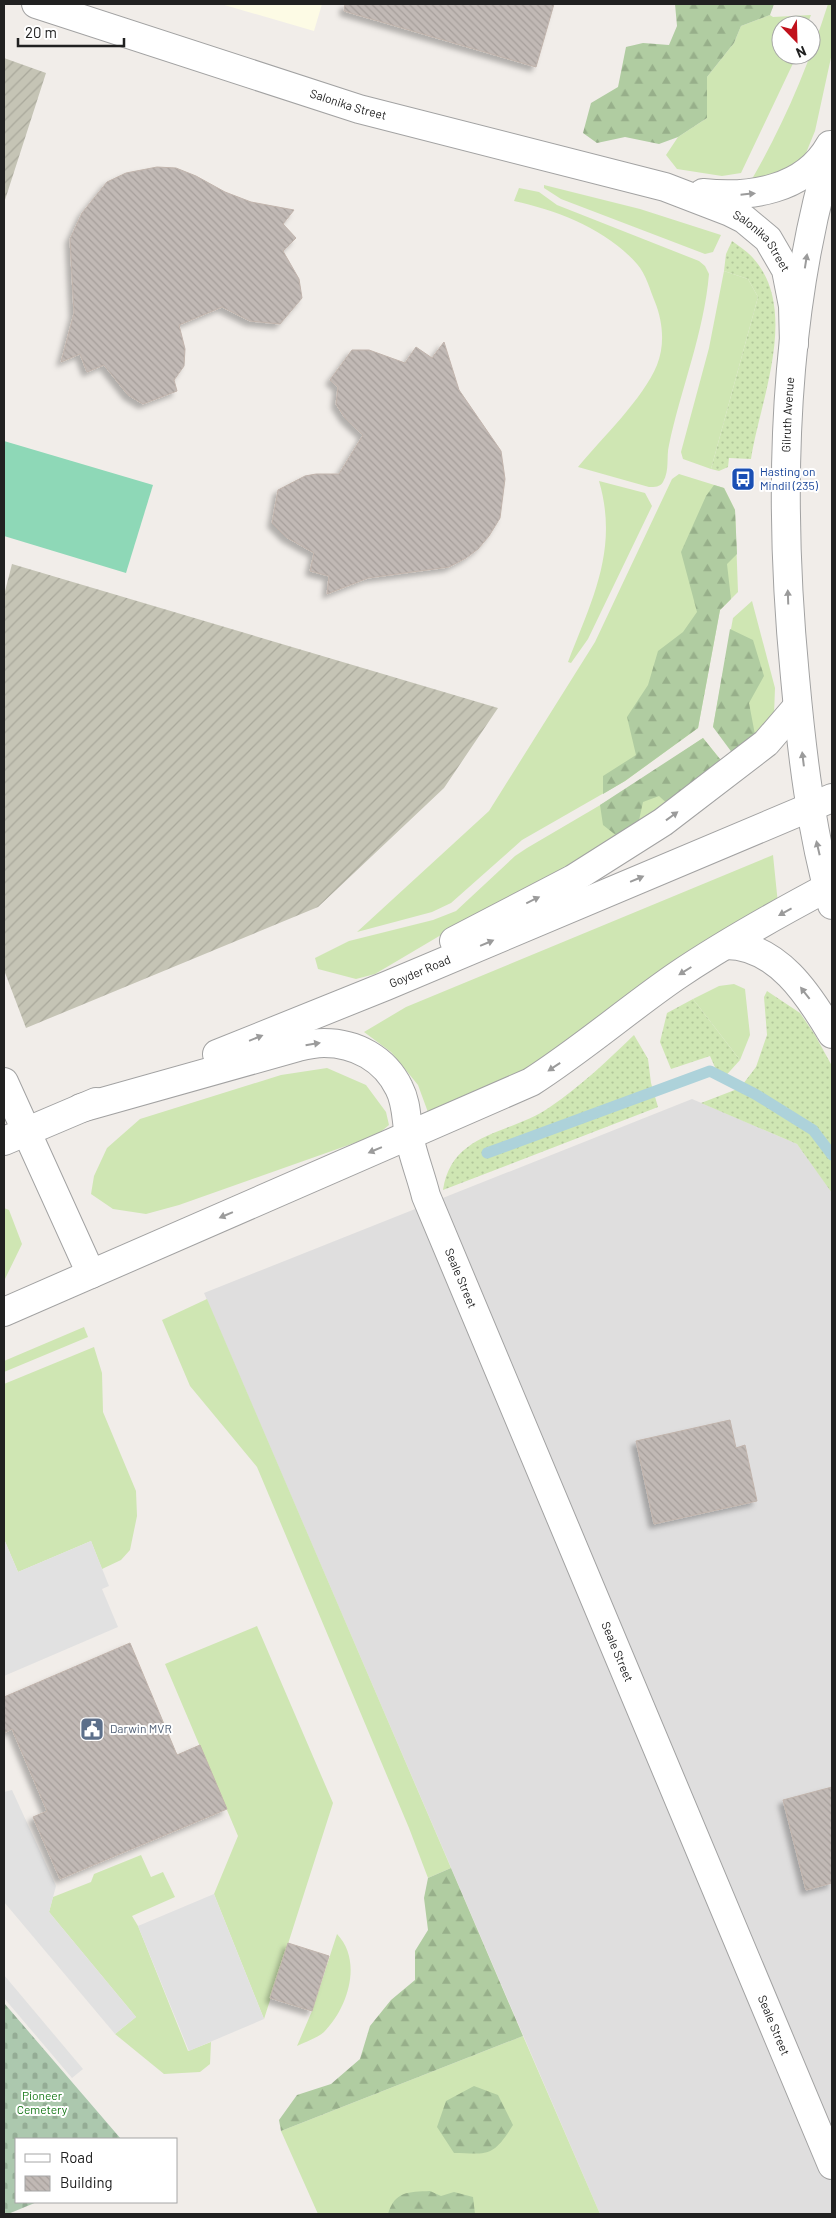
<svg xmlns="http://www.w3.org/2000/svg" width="836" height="2218" viewBox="0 0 836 2218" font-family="Barlow,sans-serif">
	<defs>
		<pattern id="construction-furrows" width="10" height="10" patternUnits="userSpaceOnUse" patternTransform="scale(1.25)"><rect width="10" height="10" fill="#c5c4b5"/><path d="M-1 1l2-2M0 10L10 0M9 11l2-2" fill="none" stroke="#a9a89b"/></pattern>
		<pattern id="forest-firs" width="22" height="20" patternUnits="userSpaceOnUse" patternTransform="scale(1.25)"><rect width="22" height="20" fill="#b0cca1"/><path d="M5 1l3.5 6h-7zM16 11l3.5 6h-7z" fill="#97af8a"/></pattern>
		<pattern id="cemetery-stones" width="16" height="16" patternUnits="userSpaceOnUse" patternTransform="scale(1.25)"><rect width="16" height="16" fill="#acc8ae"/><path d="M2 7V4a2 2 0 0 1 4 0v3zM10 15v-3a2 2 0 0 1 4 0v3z" fill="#94ac95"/></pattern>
		<pattern id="garden-dots" width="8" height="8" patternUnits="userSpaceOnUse" patternTransform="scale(1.25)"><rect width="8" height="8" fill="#cfe6b3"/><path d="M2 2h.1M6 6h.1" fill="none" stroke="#b1c59a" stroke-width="1.8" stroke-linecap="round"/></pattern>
		<pattern id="building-back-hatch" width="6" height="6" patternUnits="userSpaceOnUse" patternTransform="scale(1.25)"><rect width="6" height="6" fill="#c1b9b5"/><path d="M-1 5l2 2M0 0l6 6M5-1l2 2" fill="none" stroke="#a69f9b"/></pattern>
		<filter id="shadow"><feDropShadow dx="-4.5" dy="4.5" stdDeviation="2.5" flood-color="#0004"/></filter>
	</defs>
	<rect width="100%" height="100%" fill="#f1ede9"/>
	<path fill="#dfdede" d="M692 1099 797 1144 832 1192V2214H600L204 1293Z"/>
	<path fill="#fdfbe5" d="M221 4H322L314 31Z"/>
	<path fill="url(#construction-furrows)" d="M4 58 46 73 4 203Z
		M12 564 498 708 444 788 318 907 26 1028 4 970V595Z"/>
	<path fill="#cfe6b3" d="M828 4H832V53L815 131 806 153 790 171 752 179C784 124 809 64 828 4Z
		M770 15 773 17 811 15 807 25H781V55H797L741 173 722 176 677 169 666 155 678 137 707 118V77L734 43 741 26Z
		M544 185 640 209 721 235 713 252 705 254 561 199 544 188Z
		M519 188 539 192 557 205 699 261 705 266 709 274C704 333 681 388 669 445 666 457 670 470 663 482 660 487 655 487 649 487L578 467C602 438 643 399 657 365 665 345 663 322 655 302 650 290 646 274 637 264 606 229 559 211 514 201Z
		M724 271 748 279 758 297 711 469 683 459 681 452 709 348Z
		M679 474 724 488 735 510 738 592 720 610 698 728 625 781 522 840 451 903 432 912 357 932 489 811 595 642 672 479Z
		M599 481 645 493 652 506 588 639 571 663 568 662C592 600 619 549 599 481Z
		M752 601 775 688 774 715 759 737 713 727 733 618Z
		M703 738 728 769 654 823 463 922 375 974 356 979 318 969 315 958 349 941 433 920 456 911 515 856 527 848 631 787Z
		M773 855 778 904 645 989 506 1082 429 1115 418 1085 391 1052 364 1032 406 1007Z
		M734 984 745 989 750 1035 740 1060 693 999 719 986Z
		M327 1068 366 1085 386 1112 389 1125 377 1135 179 1205 146 1214 113 1209 91 1194 94 1176 107 1148 140 1119 281 1075Z
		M4 1208 9 1210 22 1244 4 1281Z
		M207 1299 451 1868 428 1878 409 1828 257 1467 190 1386 162 1320Z
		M84 1327 88 1337 4 1372V1361Z
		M94 1347 102 1373 103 1412 136 1491 137 1516 130 1550 121 1560 102 1569 91 1541 18 1572 4 1539V1384Z
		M257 1626 333 1803 264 2019 214 1894 238 1836 165 1664Z
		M141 1855 151 1877 163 1872 175 1897 132 1916 138 1926 188 2051 211 2042 210 2064 200 2072 164 2074 115 2034 136 2017 49 1912 53 1897 91 1882 94 1874Z
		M337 1934C363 1961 348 2008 324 2032 317 2038 305 2042 297 2046L312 2011Z
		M523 2036 600 2214H318L281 2131Z"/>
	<path fill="url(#forest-firs)" d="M675 4H774L770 15 741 26 734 43 707 77V118L678 137 659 144 625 137 597 143 583 133 591 103 618 87 626 47 643 43 669 45 677 26Z
		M714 485 724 488 735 510 737 554 727 564 731 599 720 610 698 728 625 781 603 794V776L636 755 627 717 648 685 658 651 683 632 697 612 681 552 706 496Z
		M730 629 753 640 764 676 749 703 756 740 736 758 713 727Z
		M703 738 728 769 673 809 659 796 643 802 638 825 617 836 603 825 600 805Z
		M451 1868 523 2036 281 2131 279 2120 297 2095 331 2084 360 2059 370 2026 391 2000 415 1980V1951L428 1930 424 1898 428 1878Z
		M474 2086 498 2095 513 2125C493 2157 489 2154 454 2153L437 2127 446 2101Z
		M430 2191 441 2196 454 2192 473 2197 475 2214H388C395 2191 408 2192 430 2191Z"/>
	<path fill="url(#cemetery-stones)" d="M4 2003 121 2139H16V2202H37L8 2214H4Z"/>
	<path fill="url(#garden-dots)" d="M732 241C739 246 748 252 753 258 800 310 760 400 751 459L729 458 728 467 719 471 711 469 758 297 748 279 724 271 726 254Z
		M767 991 800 1013 815 1035 832 1066V1193L797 1144 701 1103 740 1088 756 1067 767 1035 764 997Z
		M693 999 740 1060 721 1081 710 1056 671 1069 660 1042 667 1013Z
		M634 1035 648 1059 651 1083 658 1107 443 1190C452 1131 510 1135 550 1107 581 1086 607 1061 634 1035Z"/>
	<path fill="#8ed8b7" d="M4 441 153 485 126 573 4 536Z"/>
	<path fill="#e1e1e1" d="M4 1539 18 1572 91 1541 109 1586 102 1589 118 1627 4 1676Z
		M12 1790 56 1886 49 1912 136 2017 115 2034 4 1902V1792Z
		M214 1894 264 2019 189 2051 138 1926Z
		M4 1975 83 2069 72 2078 4 1998Z"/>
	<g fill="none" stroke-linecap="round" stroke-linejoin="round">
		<path stroke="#add2da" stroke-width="11" d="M487 1153 710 1071 755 1094 813 1130 832 1155"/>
	</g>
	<path fill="url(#building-back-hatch)" stroke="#c1b4ac" filter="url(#shadow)" d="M345 4H554L536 67 344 11Z
		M157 167 176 168 196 176 225 192 251 202 294 210 283 224 296 238 283 251 299 279 302 298 280 324 250 321 222 307 179 325 185 349 184 366 174 380 177 391 143 404 128 395 104 365 87 372 80 354 61 362 74 313 70 239 82 213 107 182 126 173Z
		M444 342 459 390 501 451 505 479 500 518 489 536 478 549 466 558 449 567 368 578 327 594 329 576 310 571 314 553 286 537 272 523 278 490 305 476 316 474H339L363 435 345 418 336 404 338 387 330 380 352 350H369L405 363 416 347 432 358Z
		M730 1420 736 1448 745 1445 757 1501 654 1524 636 1441Z
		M130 1643 177 1755 200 1745 227 1809 60 1879 33 1817 47 1811 12 1729 4 1733V1697Z
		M832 1787V1883L806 1890 783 1800Z
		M288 1943 329 1956 312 2011 270 1998Z"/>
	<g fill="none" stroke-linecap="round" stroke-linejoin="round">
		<g stroke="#a2a2a2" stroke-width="30">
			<g id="minor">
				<path id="s1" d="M36 4 359 109 665 187 730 212 744 219 768 239 786 270 793 306 794 344"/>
				<path d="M703 193C750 198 805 190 830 145"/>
				<path id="s2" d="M832 905C811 831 802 754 795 677 778 502 781 317 832 147"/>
				<path d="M454 941 573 879 663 822 766 743 797 707"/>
				<path d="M726 945C777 945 809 995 832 1034"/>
				<path id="s3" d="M217 1054 386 986 832 798"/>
				<path d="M4 1082 91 1274"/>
				<path id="s4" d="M81 1108 298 1047C306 1045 316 1043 324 1043 356 1043 385 1059 399 1088 407 1103 406 1120 409 1136 413 1156 421 1176 426 1196L832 2165"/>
				<path d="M4 1141 96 1102"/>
				<path d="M4 1312 531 1082C581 1050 626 1011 675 977 725 943 779 913 832 885"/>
			</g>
		</g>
		<use href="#minor" stroke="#fff" stroke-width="28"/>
	</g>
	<defs><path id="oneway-solid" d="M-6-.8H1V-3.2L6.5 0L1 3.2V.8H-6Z" transform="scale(1.25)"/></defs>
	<g fill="#9b9b9b">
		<use href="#oneway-solid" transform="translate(748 194) rotate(-6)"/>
		<use href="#oneway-solid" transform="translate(806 261) rotate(-81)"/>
		<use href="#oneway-solid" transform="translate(788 597) rotate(-92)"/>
		<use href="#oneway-solid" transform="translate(803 759) rotate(-97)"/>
		<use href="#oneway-solid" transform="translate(672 816) rotate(-36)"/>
		<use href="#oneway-solid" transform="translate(818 848) rotate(-103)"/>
		<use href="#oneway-solid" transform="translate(637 879) rotate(-23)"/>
		<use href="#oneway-solid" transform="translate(533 900) rotate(-26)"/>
		<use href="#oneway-solid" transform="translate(785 912) rotate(151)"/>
		<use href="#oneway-solid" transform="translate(487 943) rotate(-23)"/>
		<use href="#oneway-solid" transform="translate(685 971) rotate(148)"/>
		<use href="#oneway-solid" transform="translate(805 993) rotate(-128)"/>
		<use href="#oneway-solid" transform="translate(256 1038) rotate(-22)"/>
		<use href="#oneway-solid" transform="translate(313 1044) rotate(-9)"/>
		<use href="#oneway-solid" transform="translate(554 1067) rotate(146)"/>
		<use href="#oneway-solid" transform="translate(375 1150) rotate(157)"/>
		<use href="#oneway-solid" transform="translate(226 1215) rotate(157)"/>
	</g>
	<defs>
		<g id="bus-square" transform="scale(1.25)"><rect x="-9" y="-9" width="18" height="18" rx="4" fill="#1a4fb4" stroke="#fff"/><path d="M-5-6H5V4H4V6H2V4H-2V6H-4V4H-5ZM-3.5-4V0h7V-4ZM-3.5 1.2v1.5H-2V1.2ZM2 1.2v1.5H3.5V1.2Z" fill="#fff"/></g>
		<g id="civic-square" transform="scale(1.25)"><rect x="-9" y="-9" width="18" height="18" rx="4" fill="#5c6f8a" stroke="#fff"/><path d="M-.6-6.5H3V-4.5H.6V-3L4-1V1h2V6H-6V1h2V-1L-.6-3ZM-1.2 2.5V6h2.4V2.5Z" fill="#fff"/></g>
	</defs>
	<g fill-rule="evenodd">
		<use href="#bus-square" x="743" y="479"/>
		<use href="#civic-square" x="92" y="1729"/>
	</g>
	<g text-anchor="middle" stroke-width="4" stroke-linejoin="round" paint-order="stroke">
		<g font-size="12" fill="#212121" stroke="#fff">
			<text dy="4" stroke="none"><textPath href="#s1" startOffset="328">Salonika Street</textPath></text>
			<text dy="4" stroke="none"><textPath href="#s1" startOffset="769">Salonika Street</textPath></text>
			<text dy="4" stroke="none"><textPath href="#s2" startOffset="494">Gilruth Avenue</textPath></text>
			<text dy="4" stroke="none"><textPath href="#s3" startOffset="219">Goyder Road</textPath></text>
			<text dy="4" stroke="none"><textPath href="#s4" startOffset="545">Seale Street</textPath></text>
			<text dy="4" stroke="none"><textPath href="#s4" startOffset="950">Seale Street</textPath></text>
			<text dy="4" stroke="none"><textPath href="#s4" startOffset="1355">Seale Street</textPath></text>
		</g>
		<g font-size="12" fill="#164399" stroke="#fff" text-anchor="start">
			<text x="760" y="476">Hasting on<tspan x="760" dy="14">Mindil (235)</tspan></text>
		</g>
		<g font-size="12" fill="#4e5e75" stroke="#fff" text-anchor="start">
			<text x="110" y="1733">Darwin MVR</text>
		</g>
		<g font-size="12" fill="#167818" stroke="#fff">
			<text x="42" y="2100">Pioneer<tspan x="42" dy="14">Cemetery</tspan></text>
		</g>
	</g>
	<rect width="836" height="2218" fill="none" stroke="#212121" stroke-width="10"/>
	<rect x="15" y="2138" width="162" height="65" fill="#ffffff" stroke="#a6a6a6"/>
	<rect x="25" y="2154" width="25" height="8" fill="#ffffff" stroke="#a6a6a6"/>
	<text x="60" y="2163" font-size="15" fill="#212121">Road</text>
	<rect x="25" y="2176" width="25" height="15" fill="url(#building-back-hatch)" stroke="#a6a6a6"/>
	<text x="60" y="2188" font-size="15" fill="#212121">Building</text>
	<g transform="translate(796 40) rotate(157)"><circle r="24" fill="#ffffff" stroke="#a6a6a6"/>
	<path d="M0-4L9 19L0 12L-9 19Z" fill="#c1111c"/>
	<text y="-8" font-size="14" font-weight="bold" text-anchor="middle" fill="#212121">N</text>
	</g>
	<path d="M18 38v8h106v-8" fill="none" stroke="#212121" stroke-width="2.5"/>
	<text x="25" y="38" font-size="15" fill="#212121" stroke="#ffffff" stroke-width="4" paint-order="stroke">20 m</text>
</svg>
